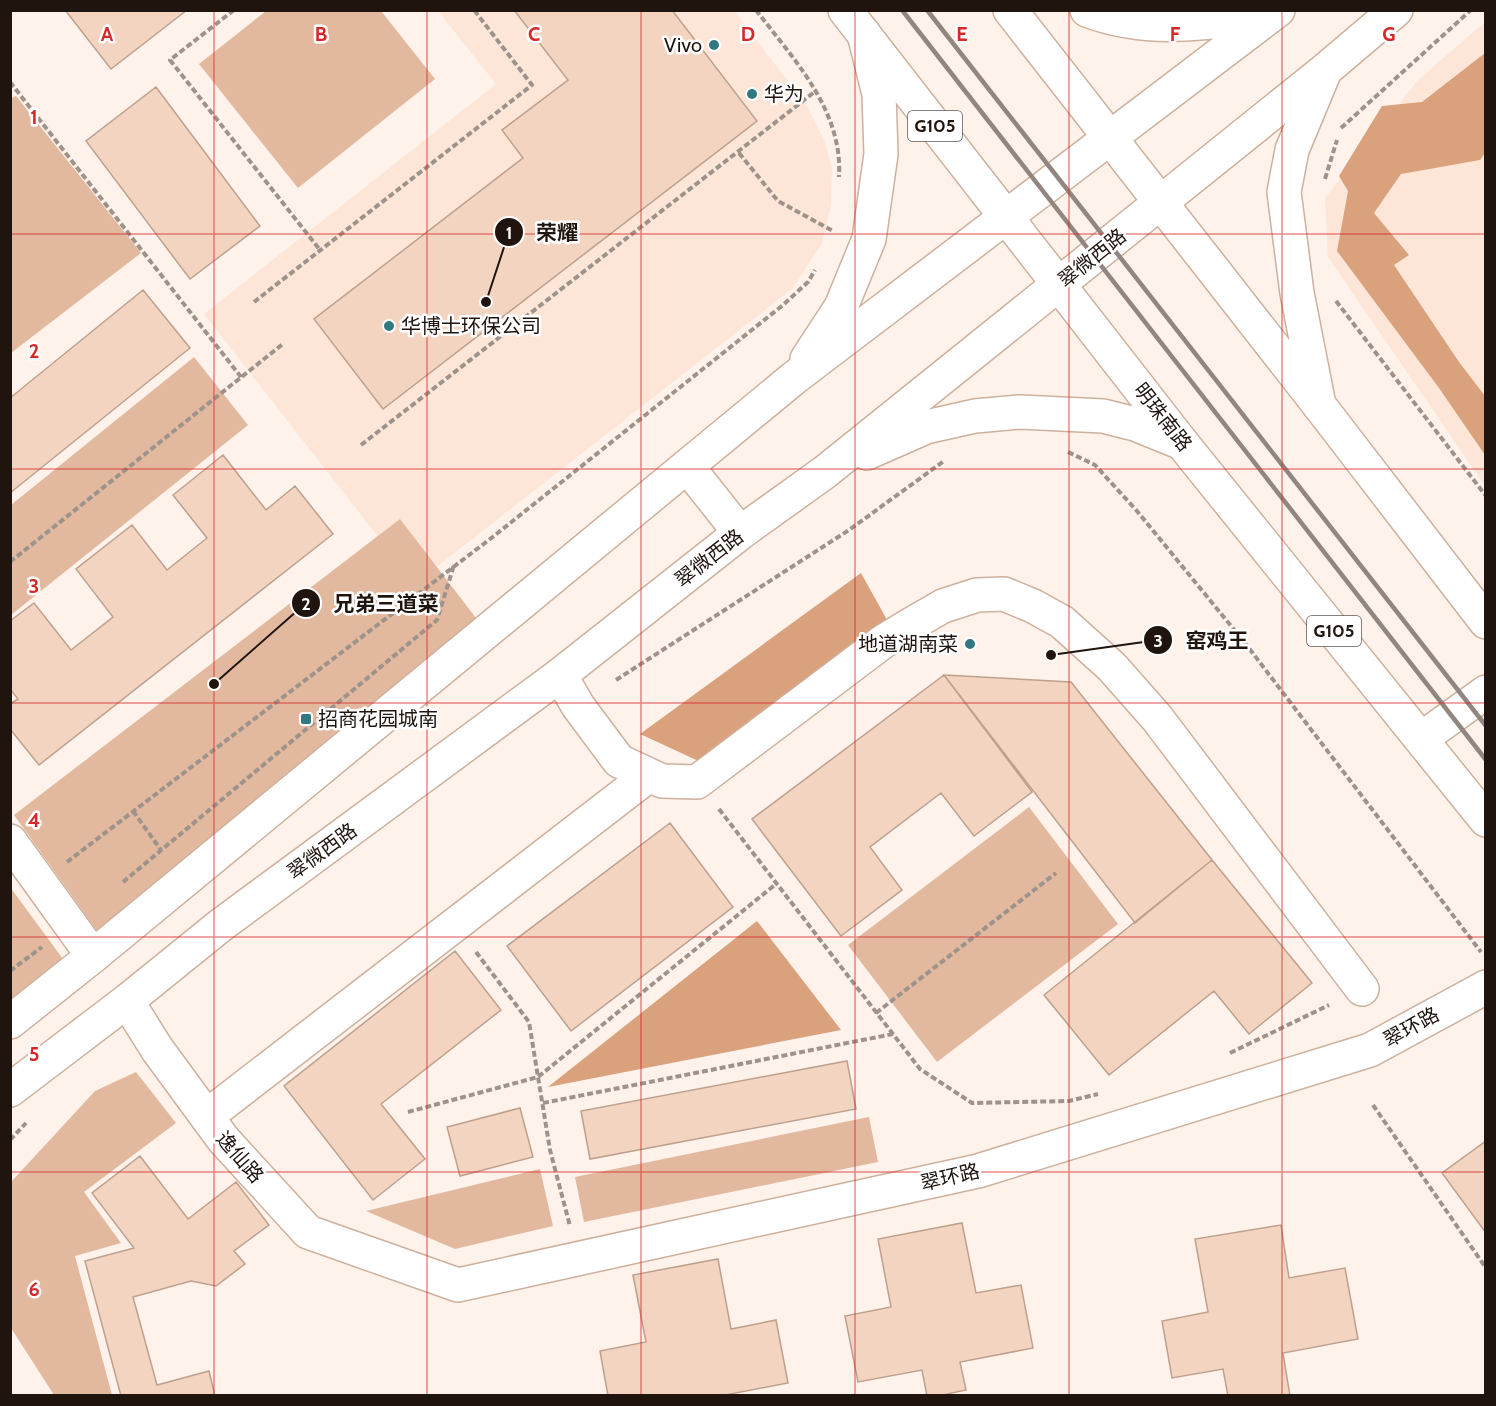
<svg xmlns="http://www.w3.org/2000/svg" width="1496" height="1406" viewBox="0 0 1496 1406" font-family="Cabin,'Noto Sans SC',sans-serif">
	<rect width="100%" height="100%" fill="#fef2ea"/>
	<path fill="#fde6d7" d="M438 11H734L807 106 824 140 832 168 831 204 822 243 793 288 415 584 204 314 496 84Z
		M1485 22V486L1328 257 1325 198 1418 80Z"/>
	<path fill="#e2b99f" d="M266 11H381L435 79 298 188 199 64Z
		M16 96 141 253 11 353 10 99Z
		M194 357 248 425 11 615V505Z
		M400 519 476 618 97 931 14 815Z
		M1029 807 1118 924 937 1062 848 945Z
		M10 887 63 959 10 1001Z
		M136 1072 176 1123 84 1192 121 1243 75 1256 112 1395H54L11 1328V1182L95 1091Z
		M869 1117 878 1162 584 1222 575 1177Z
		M540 1169 553 1226 455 1249 366 1211Z"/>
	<path fill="#daa17d" d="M1485 53V153L1480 160 1401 174 1374 213 1409 255 1394 265 1459 362 1485 396V455L1439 388 1337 251 1348 191 1339 176 1382 106 1422 102Z
		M861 573 891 627 705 764 640 734Z
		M757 921 841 1030 548 1087Z"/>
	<path fill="#f3d4c1" stroke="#bea08e" stroke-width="1.5" d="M65 10H187L111 69Z
		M514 10H672L757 121 383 409 314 319 523 158 502 130 568 80Z
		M156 87 260 226 190 279 86 141Z
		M143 290 190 348 10 493V398Z
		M223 455 266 510 295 486 333 534 39 765 10 729V704L18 699 10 689V621L34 603 71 650 113 617 76 569 132 525 167 570 207 538 173 495Z
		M944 675 1032 792 974 836 941 793 870 847 902 890 841 936 752 819Z
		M944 675 1071 682 1212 860 1135 923Z
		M670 823 733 907 571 1031 507 946Z
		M1212 860 1312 983 1249 1034 1214 991 1109 1075 1044 995Z
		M455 951 501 1010 381 1104 425 1159 373 1200 284 1086Z
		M847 1061 856 1109 590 1159 581 1111Z
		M520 1108 533 1157 460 1176 447 1127Z
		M1486 1141V1233L1442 1173Z
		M140 1156 188 1219 236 1182 269 1225 234 1251 245 1264 216 1286 191 1281 133 1297 157 1385 209 1371 215 1396H121L85 1261 134 1248 92 1193Z
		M962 1223 976 1293 1021 1285 1033 1348 960 1362 966 1390 938 1396H927L922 1370 858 1382 845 1316 891 1307 878 1239Z
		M1281 1225 1289 1278 1345 1268 1358 1339 1283 1353 1290 1396H1228L1223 1369 1172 1378 1162 1321 1208 1312 1195 1239Z
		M718 1259 731 1329 776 1320 788 1383 720 1396H608L600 1351 646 1342 633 1275Z"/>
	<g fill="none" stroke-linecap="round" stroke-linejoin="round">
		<g stroke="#cdb09d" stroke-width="36">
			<path id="minor" d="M560 675 578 706 619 761 662 781 697 782 884 641 910 625 943 606 977 595 1004 594 1033 606 1062 622 1112 667 1157 718 1362 989
				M10 841 93 956
				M127 1001 157 1049 223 1139 308 1232 458 1285 978 1171 1370 1050 1486 987
				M207 1116 649 775"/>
		</g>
		<g stroke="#cdb09d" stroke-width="36">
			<path id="major" d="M1087 10C1149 34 1209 23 1271 13
				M807 359 841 307 869 239 881 154 879 94 864 34
				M1319 405 1297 293 1284 192 1292 150 1324 73
				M867 453 926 427 975 416 1020 412 1103 416 1135 424 1182 443
				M687 466 740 533
				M10 1022 93 956 794 378 1278 10
				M10 1090 127 1001 221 925 560 675 740 533 825 472 1324 71 1396 10"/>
		</g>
		<g stroke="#cdb09d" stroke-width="36">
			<path id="highway" d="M845 10 1182 443 1486 820
				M1010 10 1319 405 1486 622
				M1421 739 1486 692"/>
		</g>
		<path stroke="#9e938b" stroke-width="4" stroke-dasharray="6 3" stroke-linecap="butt" d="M234 10 170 60 320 250
			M756 10C794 60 843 110 839 177
			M10 82 241 377
			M1341 128 1471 10
			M739 153 778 201 833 231
			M1325 179 1337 140
			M1336 301 1486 496
			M254 302 532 85 474 10
			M361 445 817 90
			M1068 452 1095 465 1137 511 1245 643 1481 952
			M10 562 284 343
			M616 680 849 530 944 461
			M719 809 920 1069 972 1103 1069 1101 1098 1094
			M133 811 161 850
			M67 862 494 536 783 305 808 282 815 270
			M123 882 437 620 454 565
			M476 952 529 1022 550 1150 570 1226
			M10 971 42 947
			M876 1013 1056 873
			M1230 1053 1329 1005
			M543 1103 893 1034
			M1373 1105 1486 1268
			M408 1112 538 1077 776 884
			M10 1140 26 1123"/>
		<use href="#minor" stroke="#fff" stroke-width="33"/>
		<use href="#major" stroke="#fff" stroke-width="33"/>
		<use href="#highway" stroke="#fff" stroke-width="33"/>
		<path stroke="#928780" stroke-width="4.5" d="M902 10 1486 760
			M927 10 1486 726"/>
	</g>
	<path fill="none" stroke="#d62828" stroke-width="1.5" stroke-opacity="0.55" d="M214 10V1396M427 10V1396M641 10V1396M855 10V1396M1069 10V1396M1282 10V1396M10 234H1486M10 469H1486M10 703H1486M10 937H1486M10 1172H1486"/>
	<g fill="#317980" stroke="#fff" stroke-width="2">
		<circle cx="714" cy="45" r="6"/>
		<circle cx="752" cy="94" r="6"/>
		<circle cx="389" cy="326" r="6"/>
		<circle cx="970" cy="644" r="6"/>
		<rect x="300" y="713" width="12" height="12" rx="3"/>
	</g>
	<g text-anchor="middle" stroke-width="5" stroke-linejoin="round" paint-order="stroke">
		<g fill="#fff" stroke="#625a56" stroke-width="1.5">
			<rect x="908" y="111" width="54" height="30" rx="4.5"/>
			<rect x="1307" y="616" width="54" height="30" rx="4.5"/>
		</g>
		<g font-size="18" font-weight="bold" fill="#1f140e">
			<text x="935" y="132">G105</text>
			<text x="1334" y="637">G105</text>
		</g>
		<g font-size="20" fill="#1f140e" stroke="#fff" text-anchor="start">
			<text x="702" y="52" text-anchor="end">Vivo</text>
			<text x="764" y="101">华为</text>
			<text x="401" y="333">华博士环保公司</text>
			<text x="958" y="651" text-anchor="end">地道湖南菜</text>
			<text x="318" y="726">招商花园城南</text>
		</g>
		<g font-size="20" fill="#1f140e" stroke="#fff">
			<text transform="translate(1092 258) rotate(-39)" y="7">翠微西路</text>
			<text transform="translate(1163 417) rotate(52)" y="7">明珠南路</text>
			<text transform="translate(709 558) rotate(-38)" y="7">翠微西路</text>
			<text transform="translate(322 851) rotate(-36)" y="7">翠微西路</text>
			<text transform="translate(1411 1027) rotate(-29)" y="7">翠环路</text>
			<text transform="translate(240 1157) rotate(49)" y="7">逸仙路</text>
			<text transform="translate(950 1177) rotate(-13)" y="7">翠环路</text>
		</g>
	</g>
	<g font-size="20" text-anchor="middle" font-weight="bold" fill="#d62828" stroke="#fff" stroke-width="5" stroke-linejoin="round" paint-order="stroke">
		<text x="107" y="41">A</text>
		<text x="321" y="41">B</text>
		<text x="534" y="41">C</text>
		<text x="748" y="41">D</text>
		<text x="962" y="41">E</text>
		<text x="1175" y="41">F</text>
		<text x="1389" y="41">G</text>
		<text x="34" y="124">1</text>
		<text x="34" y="358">2</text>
		<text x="34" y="593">3</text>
		<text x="34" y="827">4</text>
		<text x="34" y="1061">5</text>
		<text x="34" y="1296">6</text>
	</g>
	<path fill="none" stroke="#1f140e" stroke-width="2" d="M486 302L509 232M214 684L306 603M1051 655L1158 640"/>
	<g fill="#1f140e" stroke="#fff" stroke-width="2">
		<circle cx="486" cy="302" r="6"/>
		<circle cx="214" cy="684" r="6"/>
		<circle cx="1051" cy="655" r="6"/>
		<circle cx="509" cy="232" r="15"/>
		<circle cx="306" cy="603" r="15"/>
		<circle cx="1158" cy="640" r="15"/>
	</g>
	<g font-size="18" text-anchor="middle" font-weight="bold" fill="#fff">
		<text x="509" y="239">1</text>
		<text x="306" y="610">2</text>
		<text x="1158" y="647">3</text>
	</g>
	<g font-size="21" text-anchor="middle" font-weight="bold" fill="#1f140e" stroke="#fff" stroke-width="5" stroke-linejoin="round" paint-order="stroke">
		<text x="557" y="240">荣耀</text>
		<text x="386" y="611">兄弟三道菜</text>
		<text x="1217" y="648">窑鸡王</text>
	</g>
	<rect width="1496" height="1406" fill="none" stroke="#1f140e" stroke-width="24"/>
</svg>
